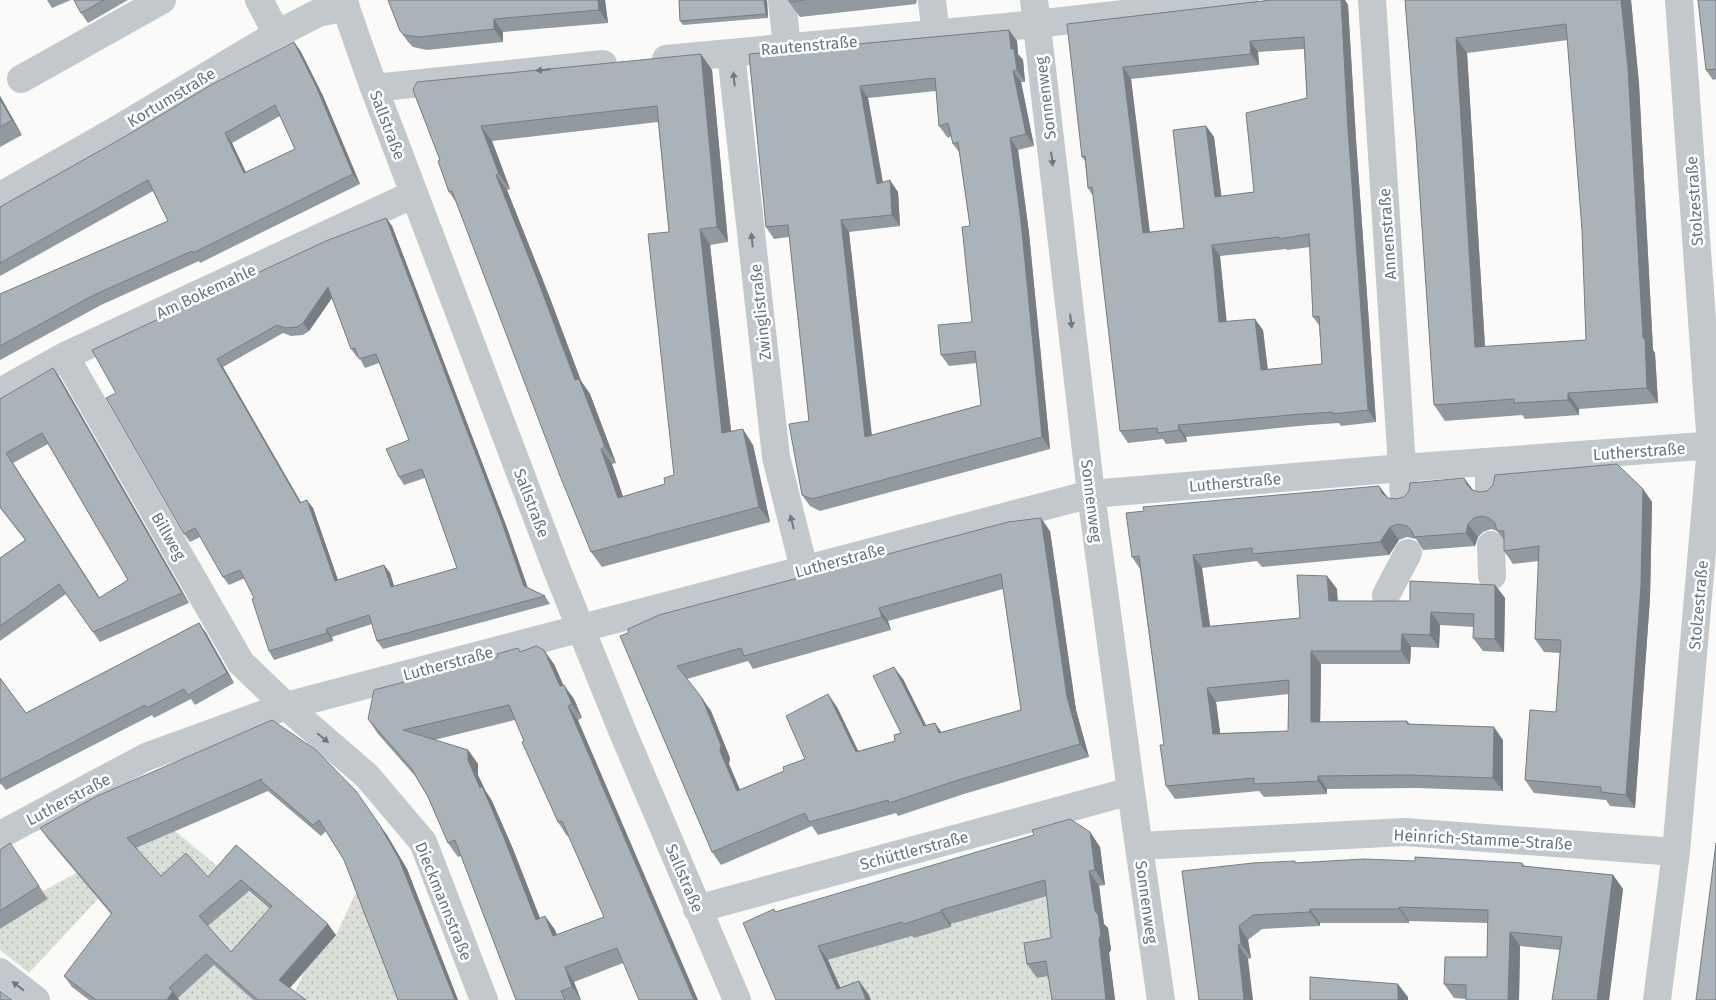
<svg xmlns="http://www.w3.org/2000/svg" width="1716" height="1000" viewBox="0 0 1716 1000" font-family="'Fira Sans',sans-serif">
	<defs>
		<pattern id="garden-dots" width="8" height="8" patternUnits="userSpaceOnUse" patternTransform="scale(1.25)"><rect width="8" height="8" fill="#dadfd7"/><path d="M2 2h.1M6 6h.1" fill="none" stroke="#b4b9b4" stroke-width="1.8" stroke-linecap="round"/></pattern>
	</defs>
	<rect width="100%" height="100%" fill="#fafaf8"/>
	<path fill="url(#garden-dots)" d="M175 831 279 917 227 977 253 1000H178L130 964 207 927 229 908 169 887 126 863 92 892 98 899 29 973 0 950V929L48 899 43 891 121 849 123 854Z
		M358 888 401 1000H299L293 996 305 970 336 935Z
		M1050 890 1056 975 1060 1000H871L869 995 846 1000 813 965 912 936 914 938 951 927V924Z"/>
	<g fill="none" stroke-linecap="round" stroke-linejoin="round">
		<path stroke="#c3c8cc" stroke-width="28" d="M259 0 277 34
			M343 0 374 88 557 570 624 735 737 1000
			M782 0 787 47
			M1034 0 1091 494 1131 791 1161 1000
			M1372 0 1404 497
			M932 2 936 33
			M731 53 776 457 804 569
			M666 59 1036 24 1244 0
			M21 79 162 0
			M374 88 603 64
			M0 196 108 135 277 34 318 13 346 7
			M65 356 241 663 286 706 367 776 423 842 484 1000
			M0 392 65 356 414 194
			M1489 462V490
			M1491 545 1492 576
			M1386 595 1408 553
			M0 835 146 757 286 706 1091 494 1402 468 1716 445
			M1139 846 1405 832 1676 852
			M697 909 1131 791
			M0 972 36 1000
			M1657 1000 1676 852 1711 446 1679 0"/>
	</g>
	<path fill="#929a9f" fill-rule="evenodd" d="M47 0H71L52 8Z
		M74 0H128L88 23 81 13Z
		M605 0 608 23 503 32V42L427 50 413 47 409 43 400 31Z
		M679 0H767L768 18 683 25 680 21Z
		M789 0H917L916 4 800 17 789 2Z
		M1271 0H1345L1348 5 1356 140 1376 422 1341 426 1339 423 1310 425 1186 437 1187 442 1166 444 1163 439 1128 443 1120 431 1093 196 1088 188 1085 161 1082 157 1067 24ZM1304 49 1307 98 1254 192 1221 196 1214 137 1206 126 1184 228 1150 232 1131 79 1259 65 1258 52ZM1310 247 1313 317 1319 325 1322 364 1268 370 1263 330 1226 322 1220 256 1286 249 1287 250Z
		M1405 0H1631L1639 84 1653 350 1655 353 1658 403 1579 409V415L1525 419 1522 415 1445 421 1434 405 1416 138ZM1568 40 1582 230 1586 340 1485 347 1467 53Z
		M1716 0V79L1713 80 1706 70Z
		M1009 30 1017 41 1018 54 1023 60 1025 82H1021L1034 146 1018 150 1029 233 1050 449 820 511 810 506 802 495 809 421 789 237 774 239 766 227 749 54ZM936 91 939 126 948 138 951 136 953 144 959 152 970 226 972 322 941 355 949 366 977 363 981 405 872 435 849 232 900 226 898 192 883 182 868 98Z
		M294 42 301 52 323 96 360 184 200 263 199 261 101 305 0 360V294L168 221 153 191 0 276V207ZM280 116 295 149 246 173 232 143Z
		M712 70 728 242 710 245 731 431 753 445 770 522 602 567 591 552 456 202 449 192 440 160 413 90ZM658 122 669 232 674 475 665 484 623 497 612 464 616 463 590 394 581 381 548 293 507 190 510 189 492 141Z
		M0 96 22 135 0 147Z
		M386 218 392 226 507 528 528 588 545 596 550 604 383 649 377 641 372 624 332 637 333 641 274 660 269 651 254 598 245 578 229 585 223 577 200 537 190 542 184 534 116 393ZM332 298 351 349 357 357H359L365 368 379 363 409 440 399 477 404 485 425 478 457 568 394 586 390 573 384 565 338 580 313 508 301 503 223 367 283 333 291 336 303 335 309 331Z
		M53 368 60 378 189 603 100 642 66 594 0 641V558L25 540 0 508V399ZM48 444 128 580 100 598 13 463Z
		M1379 486 1388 498 1396 499 1473 491 1480 492 1643 489 1652 502 1650 598 1635 808 1610 806 1606 800 1534 793 1525 780 1556 712 1560 653 1544 652 1535 639 1539 561 1513 564 1504 551V540L1497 531 1491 529 1483 532 1478 537 1475 546 1423 550 1416 539 1407 537 1399 540 1389 555 1262 567 1257 561 1202 568 1210 626 1300 618 1327 576 1337 589V601H1410L1495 585 1505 598 1504 652 1483 651 1473 638 1474 627 1440 625 1439 648 1411 647 1410 664H1321L1320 722 1407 721 1410 724 1503 740V791L1416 788 1327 789V794L1264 797 1259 791 1175 799 1166 786 1164 745 1140 569 1132 557ZM1289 694 1288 731 1220 733 1216 702Z
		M1050 531 1076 710 1089 757 964 794 898 816 896 813 818 835 812 826 721 865 712 852 620 636ZM1003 589 1021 710 942 733 935 723 926 726 903 679 901 733 895 741 858 751 837 707 805 759 784 771 740 790 729 764 730 758 711 711 687 679 748 661 753 669 891 630 888 621Z
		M199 623 206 633 234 683 195 705 191 699 154 718 152 715 6 790 1 784 0 785V678L26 713Z
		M521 651 554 664 563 685 574 699 582 718 578 720 623 963 574 982 581 1000H516L461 856 458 857 448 843 428 797 416 777 378 734 368 719ZM515 720 558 822 567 836H569L604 917 557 935 555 930 545 916 540 918 513 849 492 801 485 790 478 775V764L468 750 434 740Z
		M272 720 387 835 407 869 458 1000H398L344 860 326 831 321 836 268 791 136 848 161 876 208 877 236 845 336 935 290 988 306 1000H253L214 965 178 998 179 1000H89L72 987 64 976 111 914 48 839 40 828ZM249 891 270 909 231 952 208 926Z
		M1090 832 1100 847 1105 885 1099 886 1104 924 1108 928 1111 950 1109 953 1115 1000H1052L1049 976 1037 978 1027 964 1051 938 1047 896 951 924V927L914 938 912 936 828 960 840 988 859 981 869 995 776 1000 774 909 776 912Z
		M10 843 48 899 0 929V850Z
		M1415 861 1522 863 1525 866 1613 875 1623 889 1609 1000H1552L1560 950 1520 946 1519 1000H1466V999L1454 998 1444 984 1487 957 1488 923 1409 921V923H1320V926L1262 929 1248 940 1251 958 1248 959 1199 1000 1253 863H1297Z"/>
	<path fill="#777d82" d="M598 0H605L608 23 599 10Z
		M764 0H767L768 18 766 14Z
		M1341 0H1345L1348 5 1356 140 1376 422 1368 410 1348 129Z
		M1621 0H1631L1639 84 1653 350 1655 353 1658 403 1647 388 1643 338Z
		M494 19 503 32V42L494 29Z
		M1009 30 1017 41 1018 54 1023 60 1025 82 1017 70 1011 49Z
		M1456 38 1467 53 1486 363 1475 347Z
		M1250 41 1258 52 1259 65 1251 54Z
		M294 42 301 52 323 96 360 184 353 174Z
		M701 54 712 70 728 242 717 227Z
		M1123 67 1131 79 1151 244 1143 233Z
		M1013 71 1021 82 1034 146 1026 134Z
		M860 86 868 98 885 196 877 184Z
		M0 96 22 135 12 120 0 99Z
		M481 126 492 141 510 189 499 174Z
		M1206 126 1214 137 1223 208 1215 197Z
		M225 133 232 143 251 183 244 173Z
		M1010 138 1018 150 1029 233 1050 449 1042 437Z
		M496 175 507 190 548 293 581 381 590 394 616 463 605 447 575 380Z
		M890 180 898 192 900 226 892 215Z
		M386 218 392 226 507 528 530 595 524 586Z
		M841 220 849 232 873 449 865 437Z
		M700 229 710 245 733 448 722 433Z
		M1212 245 1220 256 1228 334 1219 322Z
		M328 287 334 295 309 331 303 323Z
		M1255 319 1263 330 1269 382 1261 370Z
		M217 359 223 367 306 511 300 503Z
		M53 368 60 378 189 603 182 593Z
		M1568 393 1579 409V415L1568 400Z
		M1178 425 1186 437 1187 442 1179 430Z
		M743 429 753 445 770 522 759 507Z
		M601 449 612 464 629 514 618 498Z
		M6 453 13 463 106 608 99 598Z
		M1464 478 1474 491 1476 498 1467 485Z
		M1379 486 1389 499 1382 493Z
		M1643 489 1652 502 1650 598 1635 808 1626 795Z
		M307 500 313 508 341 589 335 581Z
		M1041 518 1050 531 1076 710 1089 757 1080 744 1067 697Z
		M1468 524 1478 537 1475 546 1466 533Z
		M1390 527 1399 540 1389 555 1380 542Z
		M1193 555 1202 568 1212 640 1203 627Z
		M384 565 390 573 397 596 391 587Z
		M1327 576 1337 589 1339 614 1329 601Z
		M1495 585 1505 598 1504 652 1495 639Z
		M879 608 888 621 891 630 882 617Z
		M1431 612 1440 625 1439 648 1430 635Z
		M199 623 206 633 234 683 227 673Z
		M326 629 332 637 333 641 327 633Z
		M1402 634 1411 647 1410 664 1401 651Z
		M544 650 554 664 570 700 560 686Z
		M1311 651 1321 664 1320 735 1311 722Z
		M894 667 903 679 933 739 924 726Z
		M564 685 574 699 582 718 572 704Z
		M1207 688 1216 702 1222 747 1213 734Z
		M828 694 837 707 865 765 856 752Z
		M702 698 711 711 730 758 729 764 746 804 737 791 720 751Z
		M568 706 578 720 698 1000H694Z
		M935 723 944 736 939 733Z
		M1494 727 1503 740V791L1493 778Z
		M468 750 478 764V775L485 790 492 801 513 849 546 934 536 920 480 788 468 760Z
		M1318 776 1327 789V794L1318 781Z
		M379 824 387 835 407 869 458 1000H455Z
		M1090 832 1100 847 1105 885 1095 870Z
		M1089 871 1099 886 1104 924 1108 928 1111 950 1109 953 1115 1000H1106Z
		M1613 875 1623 889 1609 1000H1597Z
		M1399 907 1409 921V923L1399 909Z
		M1310 909 1320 923V926L1310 912Z
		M941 910 951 924V927L941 912Z
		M545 916 555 930 563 951 553 936Z
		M328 924 336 935 287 991 279 980Z
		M1239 926 1248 940 1251 958 1241 944Z
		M1510 932 1520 946 1519 1000H1508Z
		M1238 945 1248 959 1253 1000H1244Z
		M818 946 828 960 846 1000 837 989Z
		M565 967 574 982 581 1000 572 987Z
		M859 981 869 995 871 1000H866Z
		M1398 984 1408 997V1000H1398Z
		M173 991 179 1000H167Z"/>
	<path fill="#aab3b9" stroke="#777d82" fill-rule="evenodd" d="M74 0H104L81 13Z
		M388 0H598L599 10 494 19V29L419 37 404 35 400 31Z
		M679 0H764L766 14 680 21Z
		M789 0H805L789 2Z
		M1271 0H1341L1348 129 1368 410 1333 414V412L1302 414 1178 425 1179 430 1158 433 1157 428 1120 431 1092 187 1088 188 1085 156 1082 157 1067 24ZM1304 37 1307 98 1246 113 1254 192 1215 197 1206 126 1173 130 1184 228 1143 233 1123 67 1251 54 1250 41ZM1309 234 1313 317 1319 316 1322 364 1261 370 1255 319 1219 322 1212 245 1279 237V239Z
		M1405 0H1621L1628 68 1643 338H1645L1647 388 1568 393V400L1514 403V399L1434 405 1416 138ZM1566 24 1582 230 1586 340 1475 347 1456 38Z
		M1698 0H1716V69L1706 70Z
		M1009 30 1011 49H1014L1017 70 1013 71 1026 134 1010 138 1021 221 1042 437 812 499 802 495 789 424 809 421 788 225 766 227 749 54ZM935 78 939 126 948 123 953 144 958 142 970 226 962 227 972 322 938 325 941 355 975 351 981 405 865 437 841 220 892 215 890 180 877 184 860 86Z
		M294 42 316 86 353 174 193 253 192 251 94 295 0 346V294L168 221 148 180 0 263V207L126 136 211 85ZM275 105 295 149 244 173 225 133Z
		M701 54 717 227 700 229 722 433 743 429 759 507 591 552 560 476 452 191 449 192 438 161 440 160 413 90 417 82ZM657 106 669 232 648 234 674 475 664 478 665 484 618 498 601 449 605 447 579 379 575 380 537 278 496 175 499 174 481 126Z
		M0 99 12 120 0 127Z
		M386 218 501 520 524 586 545 596 377 641 369 615 326 629 327 633 269 651 252 599 254 598 240 570 223 577 195 528 184 534 106 398 116 393 92 350 326 241ZM328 287 351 349 355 348 359 359 376 354 409 440 386 449 399 477 422 469 457 568 391 587 384 565 335 581 307 500 300 503 217 359 277 325 285 328 297 327 303 323Z
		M53 368 182 593 93 632 59 584 0 626V558L26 540 0 507V399ZM42 433 128 580 99 598 6 453Z
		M1617 464 1643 489 1641 585 1626 795 1601 792V787L1525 780 1530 710 1556 712 1561 640 1535 639 1539 546 1504 551V531H1497L1495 523 1489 518 1482 516 1474 518 1468 524 1466 533 1414 537 1412 531 1407 526 1398 524 1390 527 1380 542 1252 554V548L1193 555 1203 627 1300 618 1297 575 1327 576 1329 601H1410V581L1495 585V639L1473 638 1474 614 1431 612 1430 635 1402 634 1401 651H1311V722L1407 721V724L1494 727 1493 778 1407 775 1318 776V781L1254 784V778L1166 786 1160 745H1164L1139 556 1132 557 1126 513 1144 511 1143 507 1379 486 1382 493 1388 498 1396 499 1404 497 1409 491 1410 483 1464 478 1467 485 1472 490 1480 492 1487 491 1493 485 1495 475ZM1289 680 1288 731 1213 734 1207 688Z
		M1041 518 1067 697 1080 744 955 781 889 803 888 800 809 822 805 813 712 852 620 636 628 633V629L659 615 1008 522ZM1001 574 1021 710 939 733 935 723 924 726 894 667 873 676 901 733 894 735 895 741 856 752 828 694 786 716 805 759 783 767 784 771 737 791 720 751 721 745 702 698 677 666 741 648 744 656 882 617 879 608Z
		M199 623 227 673 188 695 184 689 147 708 145 705 0 780V678L26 713Z
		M536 646 544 650 560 686 564 685 572 704 568 706 694 1000H639L617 948 565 967 572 987 561 991 565 1000H516L455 840 448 843 428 797 411 768 368 719 374 690 498 657 497 654 518 648 520 652ZM509 705 524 741 522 742 558 822 562 821 604 917 553 936 545 916 536 920 503 835 482 786 480 788 468 760V750L403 730Z
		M272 720 316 750 356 791 379 824 399 859 455 1000H398L344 860 319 820 313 825 261 781 262 779 127 838 161 876 186 853 208 877 236 845 328 924 279 980 306 1000H258L206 954 169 988 173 991 167 1000H96L64 976 112 913 40 828 95 797ZM241 880 272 906 231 952 199 916Z
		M1070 819 1090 832 1095 870 1089 871 1095 911 1098 914 1101 935 1099 939 1106 1000H1052L1046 961 1027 964 1024 943 1051 938 1045 880 941 910V912L904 924 902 922 818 946 837 989 859 981 866 1000H776L743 923 774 909 775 912 1034 835 1032 830Z
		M10 843 39 886 0 911V850Z
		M1716 843V1000H1696L1699 977Z
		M1415 857 1522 863V866L1613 875 1597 1000H1552L1562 937 1510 932 1508 1000H1466V985L1444 984 1445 957H1487L1488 910 1399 907V909H1310V912L1253 915 1239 926 1241 944 1238 945 1244 1000H1199L1182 871 1253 863 1295 861V863L1364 859 1415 861Z
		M1310 977 1398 984V1000H1310Z
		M0 991 12 1000H0Z"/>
	<defs><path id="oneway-solid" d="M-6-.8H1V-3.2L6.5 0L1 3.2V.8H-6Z" transform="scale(1.25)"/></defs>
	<g fill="#6a7a87">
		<use href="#oneway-solid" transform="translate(543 70) rotate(174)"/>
		<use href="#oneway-solid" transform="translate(734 79) rotate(-96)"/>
		<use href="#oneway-solid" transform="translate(1052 159) rotate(83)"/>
		<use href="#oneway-solid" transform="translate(752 240) rotate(-96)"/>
		<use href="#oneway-solid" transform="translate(1071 321) rotate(83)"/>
		<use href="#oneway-solid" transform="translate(792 522) rotate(-104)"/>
		<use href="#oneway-solid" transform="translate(323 738) rotate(40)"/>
		<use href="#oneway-solid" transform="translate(18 986) rotate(-142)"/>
	</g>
	<g text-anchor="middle" stroke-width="5" stroke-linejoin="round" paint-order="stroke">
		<g font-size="16" fill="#657683" stroke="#fff">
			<text transform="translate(809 45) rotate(-5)" y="6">Rautenstraße</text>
			<text transform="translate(171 97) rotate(-31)" y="6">Kortumstraße</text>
			<text transform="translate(1045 98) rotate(-97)" y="6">Sonnenweg</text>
			<text transform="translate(388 125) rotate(69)" y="6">Sallstraße</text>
			<text transform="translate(1694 201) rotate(-94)" y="6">Stolzestraße</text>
			<text transform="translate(1387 234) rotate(-94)" y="6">Annenstraße</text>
			<text transform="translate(206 291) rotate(-25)" y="6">Am Bokemahle</text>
			<text transform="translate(760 312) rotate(-96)" y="6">Zwinglistraße</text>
			<text transform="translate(1639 451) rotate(-4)" y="6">Lutherstraße</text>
			<text transform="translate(1235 482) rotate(-5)" y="6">Lutherstraße</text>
			<text transform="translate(1092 501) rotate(83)" y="6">Sonnenweg</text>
			<text transform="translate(532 503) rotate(69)" y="6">Sallstraße</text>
			<text transform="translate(169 536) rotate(60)" y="6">Billweg</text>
			<text transform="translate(840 560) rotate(-15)" y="6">Lutherstraße</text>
			<text transform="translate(1698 605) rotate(-85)" y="6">Stolzestraße</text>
			<text transform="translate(448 663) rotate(-15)" y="6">Lutherstraße</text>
			<text transform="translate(68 799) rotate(-28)" y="6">Lutherstraße</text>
			<text transform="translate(1483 839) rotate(3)" y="6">Heinrich-Stamme-Straße</text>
			<text transform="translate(914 850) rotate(-15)" y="6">Schüttlerstraße</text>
			<text transform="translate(685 878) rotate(67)" y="6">Sallstraße</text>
			<text transform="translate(444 901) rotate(68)" y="6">Dieckmannstraße</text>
			<text transform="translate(1147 902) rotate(82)" y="6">Sonnenweg</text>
		</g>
	</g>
</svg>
